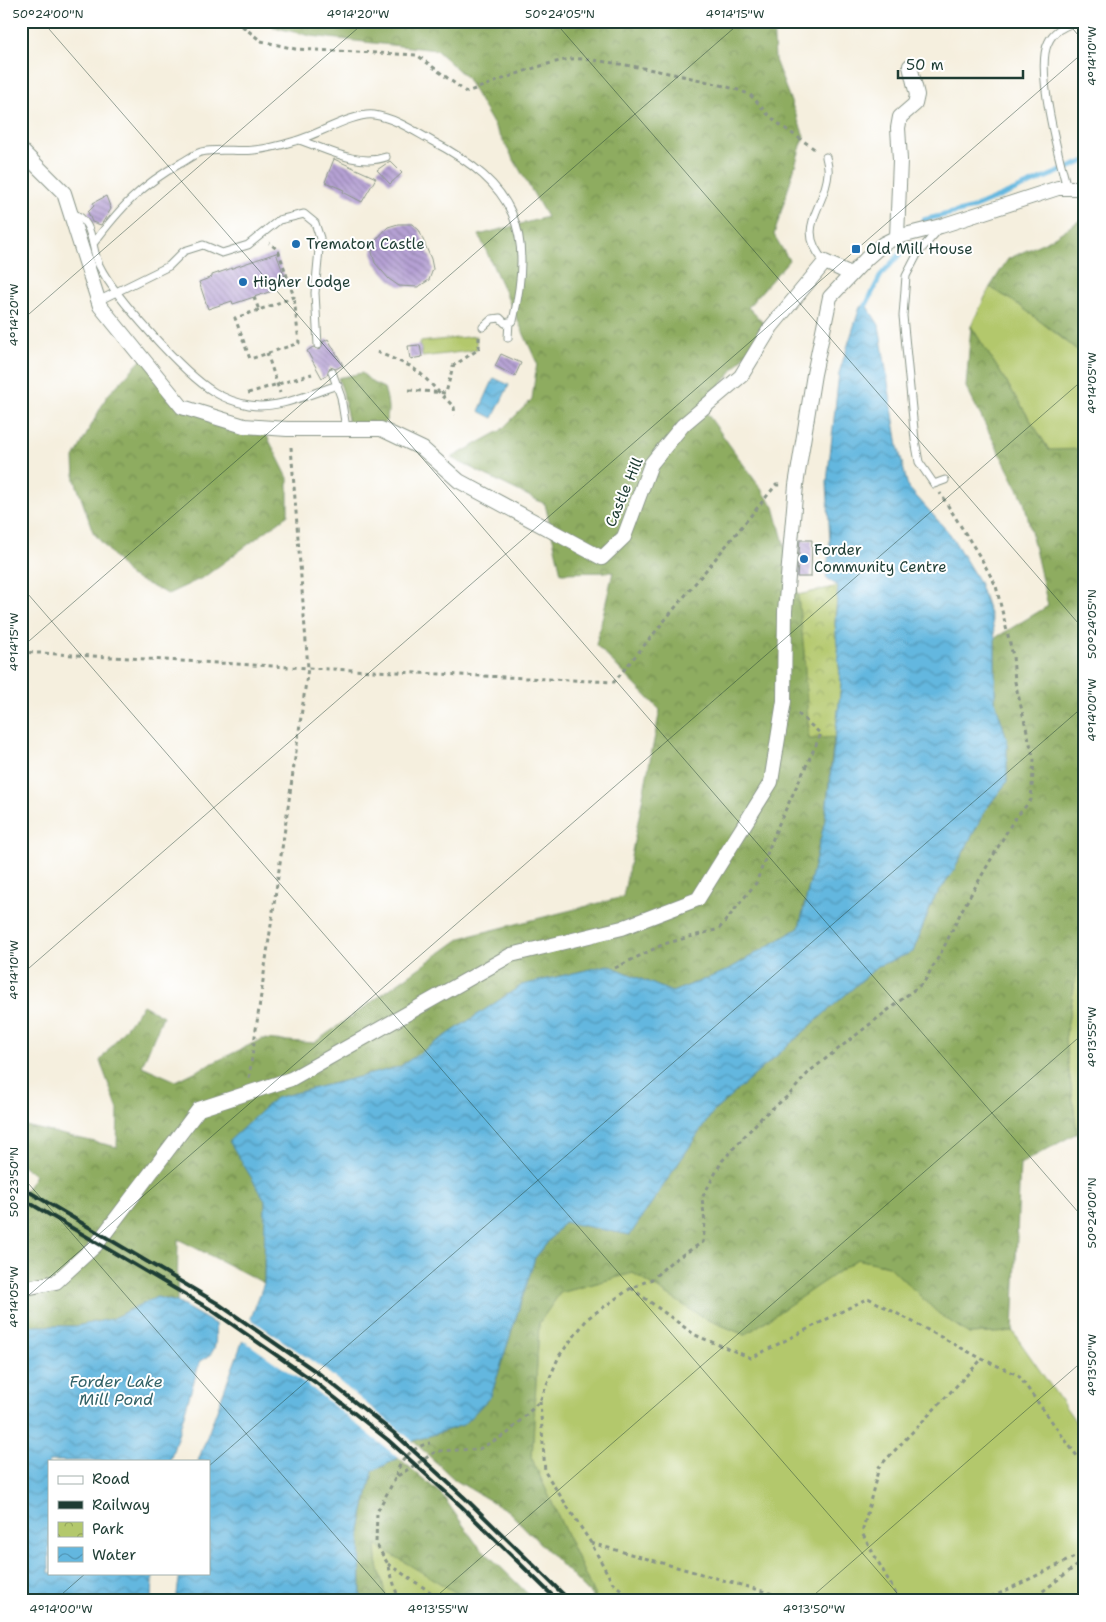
<svg xmlns="http://www.w3.org/2000/svg" width="1106" height="1622" viewBox="0 0 1106 1622" font-family="'Shantell Sans',sans-serif">
	<defs>
		<pattern id="forest-crowns" width="20" height="18" patternUnits="userSpaceOnUse" patternTransform="scale(1.25)"><rect width="20" height="18" fill="#8eac60"/><path d="M2 6a3 3 0 1 1 6 0M12 15a3 3 0 1 1 6 0" fill="none" stroke="#738d50"/></pattern>
		<pattern id="park-crowns" width="20" height="18" patternUnits="userSpaceOnUse" patternTransform="scale(1.25)"><rect width="20" height="18" fill="#b3c86c"/><path d="M2 6a3 3 0 1 1 6 0M12 15a3 3 0 1 1 6 0" fill="none" stroke="#91a45a"/></pattern>
		<pattern id="water-waves" width="16" height="10" patternUnits="userSpaceOnUse" patternTransform="scale(1.25)"><rect width="16" height="10" fill="#63b7df"/><path d="M0 5q4-4 8 0t8 0" fill="none" stroke="#5196b6"/></pattern>
		<pattern id="building-back-hatch" width="6" height="6" patternUnits="userSpaceOnUse" patternTransform="scale(1.25)"><rect width="6" height="6" fill="#b6a1d4"/><path d="M-1 5l2 2M0 0l6 6M5-1l2 2" fill="none" stroke="#9384ad"/></pattern>
	</defs>
	<rect width="100%" height="100%" fill="#fff"/>
	<filter id="ink" filterUnits="userSpaceOnUse"><feTurbulence type="fractalNoise" baseFrequency=".02" numOctaves="2"/><feDisplacementMap in="SourceGraphic" scale="10" xChannelSelector="R" yChannelSelector="G"/><feConvolveMatrix kernelMatrix="1 2 1 2 8 2 1 2 1" color-interpolation-filters="sRGB"/></filter>
	<filter id="wash" filterUnits="userSpaceOnUse"><feTurbulence type="fractalNoise" baseFrequency=".0096" numOctaves="4" result="noise"/><feDisplacementMap in="SourceGraphic" scale="20" xChannelSelector="R" yChannelSelector="G"/><feGaussianBlur stdDeviation="1.12" result="paint"/><feColorMatrix in="noise" values="0 0 0 0 0 0 0 0 0 0 0 0 0 0 0 0 0 1.4 0 .05"/><feComposite in="paint" operator="in"/></filter>
	<g filter="url(#wash)">
		<rect width="100%" height="100%" fill="#f5efde"/>
		<path fill="#b3c86c" stroke="#698250" d="M990 287 1019 305 1085 356V449L1050 451 971 326Z
			M476 336 477 350 422 357 420 342Z
			M1085 947V1128L1077 1133 1065 1040 1079 957Z
			M857 1259 889 1266 938 1313 969 1334 1013 1332 1085 1435V1601H597L532 1459 539 1323 560 1293 633 1273 704 1318 745 1335Z
			M376 1544 470 1601H387L377 1561Z"/>
		<path fill="url(#forest-crowns)" stroke="#56744a" d="M284 21H773L775 60 804 136 774 235 789 260 748 307 767 327 703 408 774 507 798 595 804 651 809 739 834 737 825 820 799 928 726 971 672 992 608 965 522 985 399 1067 275 1098 230 1141 265 1200 264 1283 178 1239 177 1302 157 1297 111 1319 76 1326H21V1198L35 1175 21 1164V1125L117 1147 118 1110 100 1061 143 1005 163 1016 142 1066 176 1081 262 1039 314 1043 461 938 623 897 660 710 596 645 613 572 561 573 545 504 451 458 500 431 532 399 537 363 479 235 547 217 466 77 436 50 311 36 273 27Z
			M1085 217V356L1019 305 990 287 1008 259 1051 239Z
			M971 326 1049 450 1085 449V947L1079 958 1065 1040 1077 1133 1020 1164 1013 1332 969 1334 938 1313 889 1266 857 1259 745 1335 704 1318 633 1273 560 1293 539 1323 532 1459 597 1601 508 1511 455 1480 413 1441 463 1425 491 1396 535 1258 564 1222 630 1235 713 1112 878 966 913 952 933 900 953 872 986 809 1007 782V739L995 701V638L1048 606 1024 501 966 387Z
			M144 357 184 403 218 426 265 432 288 478V515L204 577 168 594 130 576 93 532 75 480 74 458 107 396Z
			M362 373 373 383 384 388C388 400 391 416 383 427L349 426 343 392 338 378Z
			M399 1458 442 1495 475 1542 535 1601H470L376 1545 377 1561 387 1601H361L360 1529 373 1471Z"/>
		<path fill="url(#park-crowns)" stroke="#698250" d="M838 586 835 622 841 686 835 737 809 739 804 651 798 595Z"/>
		<path fill="url(#water-waves)" stroke="#417a8a" d="M866 305 879 325 898 446 908 487 950 534 979 582 992 620 995 638V701L1007 739V782L986 809 953 872 933 900 913 952 878 966 713 1112 630 1235 564 1222 535 1258 491 1396 463 1425 413 1441 399 1458 373 1471 360 1529 361 1601H176L180 1573H209V1461H198L264 1283 265 1200 229 1141 275 1098 399 1067 522 985 608 965 672 992 726 971 799 928 825 820 841 686 835 624 838 586 826 578 830 544 827 482 839 373 860 307Z
			M494 378 509 385 493 418 479 411Z
			M157 1297 177 1302 215 1324C216 1341 218 1354 200 1361L170 1461H49V1573H153L152 1601H21V1326H76L111 1319Z"/>
		<path fill="#f5efde" d="M248 1317 325 1370 415 1443 401 1460 313 1389 240 1338Z"/>
		<g fill="none" stroke-linecap="round" stroke-linejoin="round">
			<path stroke="#63b7df" stroke-width="5" d="M923 220 970 209 1085 161
				M866 305 881 275 908 245"/>
		</g>
		<g id="blocks">
			<path fill="url(#building-back-hatch)" d="M334 159 376 178 362 202 343 192 344 190 325 182Z
				M390 161 402 173 390 184 377 170Z
				M106 196 111 209 101 225 92 222 88 212 94 206 93 203Z
				M398 224H412L419 230 431 259 433 269 429 280 418 287 399 286 389 279 375 263 372 252 375 241 388 227Z
				M276 253 287 283 273 287 275 290 233 304 232 301 208 309 199 282 212 277V275Z
				M328 339 343 365 336 369 330 367 327 375 322 378 307 351 313 347 320 350 323 342Z
				M420 345 422 357 410 359 408 346Z
				M501 354 521 363 515 376 495 366Z
				M800 540H812L811 577H797Z"/>
		</g>
	</g>
	<g filter="url(#ink)">
		<use href="#blocks" fill-opacity="0" stroke="#8a9689" stroke-width="1"/>
		<g fill="none" stroke-linecap="round" stroke-linejoin="round">
			<g stroke="#8a9689" stroke-width="9">
				<path id="lane" d="M299 140C326 149 358 167 386 157
					M1067 188C1059 158 1035 69 1048 43 1054 29 1066 26 1078 21
					M70 212C95 220 90 245 99 265 114 296 184 374 214 392 224 398 238 403 249 405 278 410 311 393 338 385
					M939 229 918 253 906 276 903 316 915 440 919 462 934 484 945 480
					M93 244C120 208 141 185 181 163 187 160 194 154 201 152 217 148 238 152 254 150 267 149 282 145 295 141 315 136 355 112 374 115 395 118 414 131 432 141 516 185 534 230 513 321L505 323 500 318 492 319 483 327
					M825 262C793 227 826 208 828 173 829 168 827 162 826 157
					M98 301 169 266 184 251 203 245 222 253 248 245 279 220 304 214 315 223 320 238 315 293 318 345
					M508 338 509 322
					M332 372 341 397 346 428"/>
			</g>
			<g stroke="#8a9689" stroke-width="16">
				<path id="street" d="M21 150 64 193 100 306 182 407 244 426 287 429H381L423 449 459 481 602 558 624 537 651 464 683 425 741 376 771 327 825 262 851 274
					M897 237 900 160 898 128 900 117 915 104 917 95 910 66
					M21 1289 56 1282 96 1245 199 1109 291 1079 511 955 622 928 698 899 771 782 784 701 785 611 796 485 814 374 830 297 867 258 883 244 897 237 941 226 1058 188H1085"/>
			</g>
			<path stroke="#8a9689" stroke-width="3" stroke-dasharray="4 4" stroke-linecap="butt" d="M236 21 261 41 295 49 417 55 466 92C501 81 534 65 571 59 592 56 733 84 750 95 758 101 763 111 771 117 785 130 802 139 817 151
				M254 297 259 310 294 297 278 250 269 243
				M259 310 235 318 250 359 299 343 294 297
				M377 352 410 366 421 374 454 407 455 415
				M267 353 280 393
				M409 390 446 393 453 366 479 349V337
				M248 393 312 374
				M21 652 308 668 614 682 776 485H782
				M615 968 664 944 719 929 756 883 777 828 821 734 796 712
				M249 1078 308 668 291 447
				M631 1288 695 1335 751 1358 868 1298 982 1359 1018 1375 1085 1467
				M540 1401 545 1472 591 1543 612 1582 634 1601
				M396 1476C399 1460 414 1446 430 1443
				M591 1543 787 1598 813 1601
				M388 1564 444 1601
				M399 1601 388 1564 376 1544 377 1512 396 1477 437 1451 479 1449 508 1433 540 1401 559 1356 588 1318 631 1288 652 1279 671 1262 703 1242 705 1223 702 1198 722 1161 763 1116 789 1095 810 1071 924 982 942 951 962 910 1013 821 1031 800 1034 760 1015 682 1013 656 996 586 982 560 940 493
				M900 1601 862 1533 879 1467 982 1359
				M984 1601 1085 1552
				M1030 1601 1085 1559"/>
			<use href="#lane" stroke="#fff" stroke-width="7"/>
			<use href="#street" stroke="#fff" stroke-width="14"/>
			<path stroke="#1f3d34" stroke-width="4" d="M21 1187 217 1303 321 1375 394 1433 467 1500 570 1601
				M21 1198 213 1311 315 1382 388 1440 461 1506 558 1601"/>
		</g>
	</g>
	<path fill="none" stroke="#1f3d34" stroke-width="1" stroke-opacity="0.45" d="M42 21 1085 1220M554 21 1085 631M1066 21 1085 43M21 321 366 21M21 586 904 1601M21 648 742 21M21 975 1085 51M21 1175 392 1601M21 1302 1085 378M209 1466 1085 705M54 1601 86 1573M431 1601 1085 1032M807 1601 1085 1359"/>
	<g fill="#1f6fb2" stroke="#fff" stroke-width="2">
		<circle cx="296" cy="244" r="5"/>
		<rect x="851" y="244" width="10" height="10" rx="2.5"/>
		<circle cx="243" cy="282" r="5"/>
		<circle cx="804" cy="559" r="5"/>
	</g>
	<g text-anchor="middle" stroke-width="4" stroke-linejoin="round" paint-order="stroke">
		<g font-size="15" fill="#1f3d34" stroke="#fff" text-anchor="start">
			<text x="306" y="249">Trematon Castle</text>
			<text x="866" y="254">Old Mill House</text>
			<text x="253" y="287">Higher Lodge</text>
			<text x="814" y="555">Forder<tspan x="814" dy="17">Community Centre</tspan></text>
		</g>
		<g font-size="15" fill="#1f3d34" stroke="#fff">
			<text transform="translate(624 492) rotate(-67)" y="5">Castle Hill</text>
		</g>
		<g font-size="16" font-style="italic" fill="#336267" stroke="#fff">
			<text x="116" y="1387">Forder Lake<tspan x="116" dy="18">Mill Pond</tspan></text>
		</g>
	</g>
	<rect width="1106" height="1622" fill="none" stroke="#fff" stroke-width="55"/>
	<rect x="48" y="1460" width="162" height="115" fill="#ffffff" stroke="#a5b1ae"/>
	<rect x="58" y="1476" width="25" height="8" fill="#ffffff" stroke="#a5b1ae"/>
	<text x="92" y="1484" font-size="15" fill="#1f3d34">Road</text>
	<rect x="58" y="1501" width="25" height="8" fill="#1f3d34" stroke="#a5b1ae"/>
	<text x="92" y="1510" font-size="15" fill="#1f3d34">Railway</text>
	<rect x="58" y="1522" width="25" height="15" fill="url(#park-crowns)" stroke="#a5b1ae"/>
	<text x="92" y="1534" font-size="15" fill="#1f3d34">Park</text>
	<rect x="58" y="1547" width="25" height="15" fill="url(#water-waves)" stroke="#a5b1ae"/>
	<text x="92" y="1560" font-size="15" fill="#1f3d34">Water</text>
	<path d="M898 70v8h125v-8" fill="none" stroke="#1f3d34" stroke-width="2.5"/>
	<text x="906" y="70" font-size="15" fill="#1f3d34" stroke="#ffffff" stroke-width="4" paint-order="stroke">50 m</text>
	<rect x="28" y="28" width="1050" height="1566" fill="none" stroke="#1f3d34" stroke-width="2"/>
	<g font-size="12" text-anchor="middle" fill="#1f3d34">
		<text x="48" y="18">50°24'00"N</text>
		<text x="358" y="18">4°14'20"W</text>
		<text x="560" y="18">50°24'05"N</text>
		<text x="735" y="18">4°14'15"W</text>
		<text transform="translate(1092 56) rotate(-90)" y="4">4°14'10"W</text>
		<text transform="translate(14 315) rotate(-90)" y="4">4°14'20"W</text>
		<text transform="translate(1092 383) rotate(-90)" y="4">4°14'05"W</text>
		<text transform="translate(1092 624) rotate(-90)" y="4">50°24'05"N</text>
		<text transform="translate(14 642) rotate(-90)" y="4">4°14'15"W</text>
		<text transform="translate(1092 710) rotate(-90)" y="4">4°14'00"W</text>
		<text transform="translate(14 970) rotate(-90)" y="4">4°14'10"W</text>
		<text transform="translate(1092 1037) rotate(-90)" y="4">4°13'55"W</text>
		<text transform="translate(14 1182) rotate(-90)" y="4">50°23'50"N</text>
		<text transform="translate(1092 1213) rotate(-90)" y="4">50°24'00"N</text>
		<text transform="translate(14 1297) rotate(-90)" y="4">4°14'05"W</text>
		<text transform="translate(1092 1365) rotate(-90)" y="4">4°13'50"W</text>
		<text x="61" y="1613">4°14'00"W</text>
		<text x="438" y="1613">4°13'55"W</text>
		<text x="814" y="1613">4°13'50"W</text>
	</g>
</svg>
